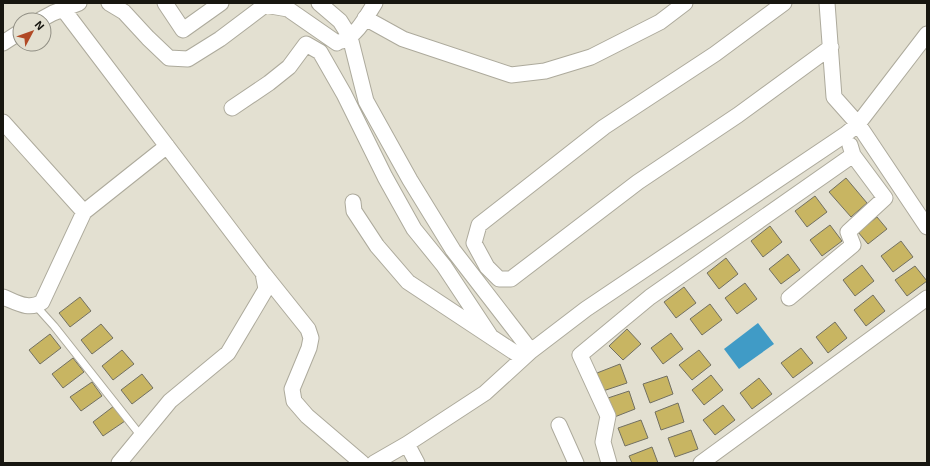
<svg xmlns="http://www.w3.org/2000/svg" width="930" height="466" viewBox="0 0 930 466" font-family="'Exo 2',sans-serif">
	<rect width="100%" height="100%" fill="#e3e0d1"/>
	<path fill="#409bc6" d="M758 323 774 344 739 369 724 349Z"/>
	<path fill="#c8b562" stroke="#727062" d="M846 178 867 203 851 217 829 192Z
		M815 196 827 212 807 227 795 211Z
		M877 217 887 229 868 244 858 232Z
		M830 225 842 241 822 256 810 240Z
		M770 226 782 242 763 257 751 241Z
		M901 241 913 257 893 272 881 256Z
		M788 254 800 270 781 284 769 269Z
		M726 258 738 274 719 289 707 273Z
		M862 265 874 281 855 296 843 280Z
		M915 266 927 281 907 296 895 280Z
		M745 283 757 299 737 314 725 298Z
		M684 287 696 303 676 318 664 302Z
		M873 295 885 311 866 326 854 310Z
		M80 297 91 311 70 327 59 313Z
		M710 304 722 320 702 335 690 319Z
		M835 322 847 338 828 353 816 337Z
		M101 324 113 338 92 354 81 340Z
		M627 329 641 344 623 360 609 346Z
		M671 333 683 349 663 364 651 348Z
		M50 334 61 348 40 364 29 350Z
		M801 348 813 363 793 378 781 363Z
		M122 350 134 364 113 380 102 366Z
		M699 350 711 365 692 380 679 365Z
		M73 358 84 372 63 388 52 374Z
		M620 364 627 383 603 391 597 373Z
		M142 374 153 388 132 404 121 390Z
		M711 375 723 390 704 405 692 390Z
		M667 376 673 394 650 403 643 384Z
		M759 378 772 394 752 409 740 393Z
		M92 382 102 396 81 411 70 397Z
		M629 391 635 409 612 418 605 399Z
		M678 403 684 422 661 430 655 412Z
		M723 405 735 420 715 435 703 420Z
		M114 406 125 421 103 436 93 422Z
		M641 420 648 438 625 446 618 428Z
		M691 430 698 449 675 457 668 438Z
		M652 447 658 463H632L629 456Z"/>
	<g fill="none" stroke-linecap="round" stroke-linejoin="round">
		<g stroke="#adaa9c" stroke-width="9">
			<path id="lane" d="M36 306 54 326 141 436"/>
		</g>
		<g stroke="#adaa9c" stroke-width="17">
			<path id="street" d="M109 3 124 12 148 38 169 58 188 59 220 39 265 5 288 9 337 43
				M165 3 183 30 221 3
				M319 3 340 21 350 37 366 101 410 180 453 250 531 351
				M784 3 715 54 604 127 479 225 474 243 487 267 499 279H511L638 182 738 115 831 47
				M827 3 834 97 858 124 927 227
				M63 9 263 273 266 289 228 353 170 401 119 463
				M365 18 403 39 511 75 545 71 591 57 660 22 685 3
				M40 20 53 13 79 3
				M342 41C358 34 366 17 375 3
				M3 43 20 32
				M232 108 269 83 289 67 306 44 320 52 344 94 385 177 414 229 444 266 491 337
				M3 122 84 212
				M353 202 354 211 377 246 408 282 523 358
				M264 274 308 329 311 338 309 348 292 389 294 401 307 416 362 463
				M3 297C16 302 29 311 42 302L84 212 167 146
				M789 298 853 245 848 232 885 198 853 155 850 145
				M559 425 576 463
				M407 444 417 463
				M374 463 407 444 485 393 531 351 586 309 846 134 858 124 927 34
				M609 463 603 442 608 416 580 355 650 297 853 155
				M701 463 927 298"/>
		</g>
		<use href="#lane" stroke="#fff" stroke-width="7"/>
		<use href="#street" stroke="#fff" stroke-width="15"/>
	</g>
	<rect width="930" height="466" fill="none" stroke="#171610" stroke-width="8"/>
	<g transform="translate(32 32) rotate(49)"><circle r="19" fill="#e3e0d1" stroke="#918f84"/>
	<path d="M0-3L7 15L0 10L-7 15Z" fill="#b14925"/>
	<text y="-6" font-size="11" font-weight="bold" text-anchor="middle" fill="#171610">N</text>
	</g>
</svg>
